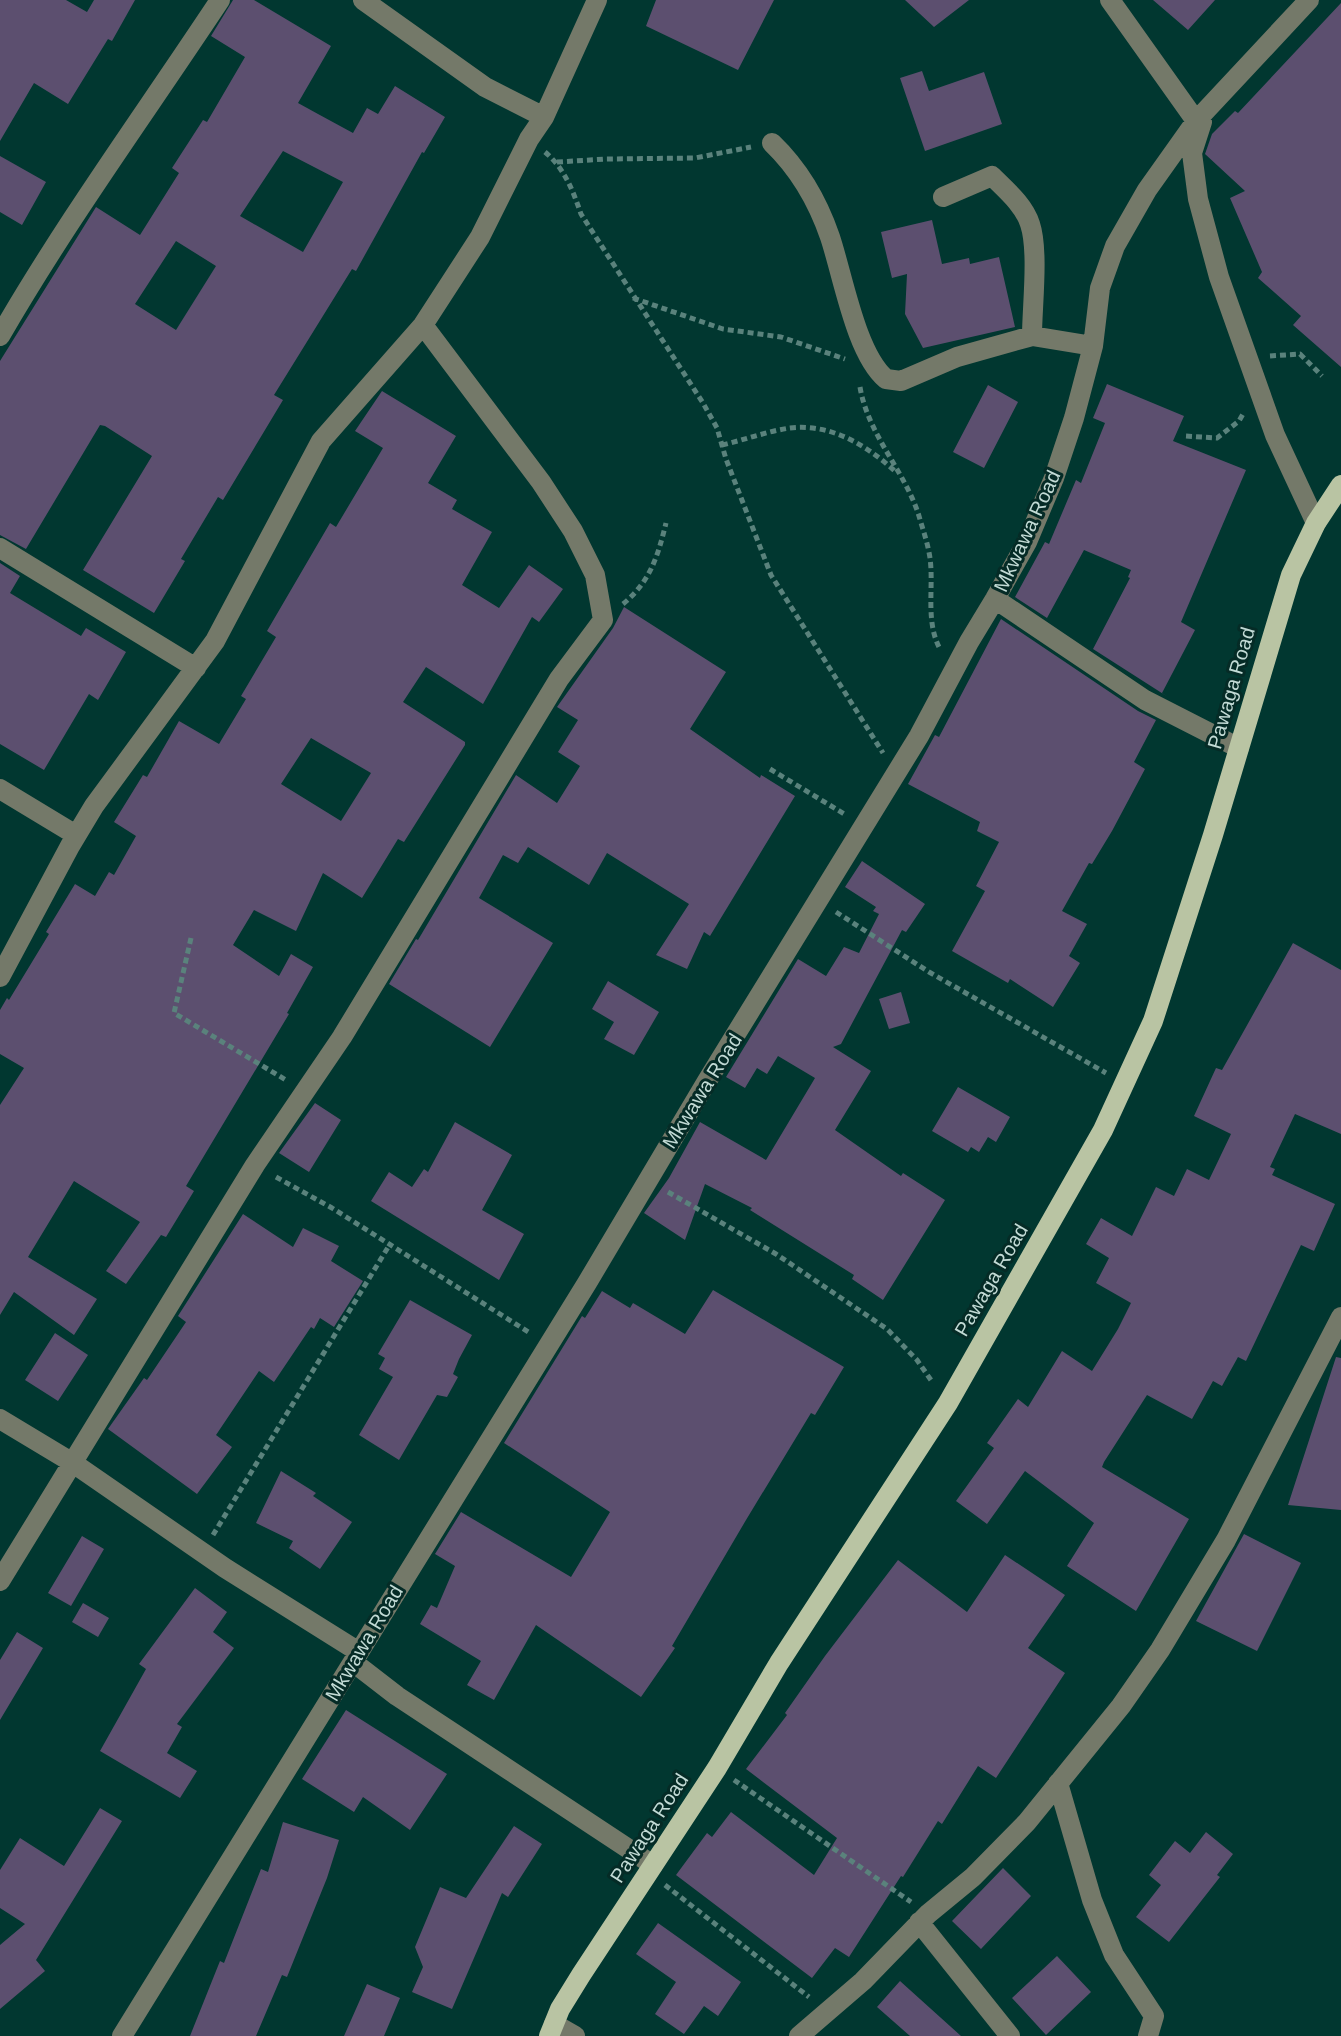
<svg xmlns="http://www.w3.org/2000/svg" width="1341" height="2036" viewBox="0 0 1341 2036" font-family="Helvetica,sans-serif">
	<rect width="100%" height="100%" fill="#013730"/>
	<path fill="#5c4f6f" fill-rule="evenodd" d="M0 0H66L87 12 94 0H135L112 41 108 39 68 104 34 83 0 141Z
		M233 0H254L331 46 298 103 318 114 353 133 367 108 378 114 395 86 445 117 424 153 422 152 356 271 352 269 274 395 283 400 223 500 218 497 181 559 185 561 154 613 83 570 152 456 105 426 100 425 26 549 0 535V361L96 207 140 235 179 173 172 168 203 120 207 122 245 57 211 36ZM283 151 343 182 303 252 240 216ZM176 241 216 266 176 330 135 304Z
		M656 0H774L738 70 646 26Z
		M905 0H969L934 27Z
		M1153 0H1215L1188 30Z
		M1341 3V367L1293 325 1301 316 1258 278 1262 272 1230 198 1245 191 1205 154 1212 134 1235 111 1238 113Z
		M922 71 929 91 984 72 1002 124 925 151 900 78Z
		M0 156 46 182 22 225 0 212Z
		M932 220 942 264 969 258 970 264 999 257 1015 327 923 348 905 314 907 274 892 278 881 232Z
		M1107 384 1184 416 1173 441 1246 470 1181 622 1195 630 1162 693 1168 697 1093 649 1130 578 1128 577 1131 570 1084 550 1047 618 1015 597 1045 542 1049 544 1076 480 1081 483 1105 423 1093 418Z
		M988 385 1018 402 984 468 953 452Z
		M382 391 456 436 428 483 457 500 452 509 492 532 462 585 499 608 529 565 563 589 539 622 532 617 483 704 426 667 403 702 465 742V745L404 842 398 839 362 898 323 873 296 931 254 910 233 945 279 976 291 954 313 967 287 1013 289 1014 186 1186 194 1191 166 1237 161 1235 126 1284 106 1271 140 1222 74 1181 28 1257 97 1299 74 1335 14 1292 0 1315V1105L24 1068 0 1054V1010L7 998 9 1000 49 934 46 932 75 884 95 896 109 872 114 875 136 836 114 822 143 775 147 777 179 721 219 744 246 699 241 696 276 637 267 631 330 523 336 527 383 448 355 431ZM311 738 371 773 341 821 281 784Z
		M0 563 20 576 10 593 81 636 86 628 126 652 98 700 89 694 44 770 0 744Z
		M624 607 726 672 690 729 760 778 761 775 795 796 710 936 704 932 687 969 656 955 689 904 607 853 589 885 528 847 518 863 503 855 479 898 553 943 490 1047 389 984 416 939 418 940 516 775 557 803 580 766 558 752 578 720 557 707 613 628Z
		M1001 619 1138 711 1156 720 1134 762 1145 769 1112 831 1092 864 1089 863 1062 911 1087 924 1069 956 1080 963 1053 1007 1010 979 1008 983 952 951 985 891 976 886 999 842 977 831 980 822 908 784 935 735 939 737Z
		M862 861 925 904 906 932 902 930 841 1044 833 1047 871 1071 835 1130 901 1176 903 1173 945 1200 883 1300 852 1279 854 1275 750 1210 752 1208 705 1184 685 1240 644 1213 669 1178 700 1122 766 1160 815 1078 778 1056 767 1074 757 1068 745 1088 726 1077 798 959 826 976 844 947 859 953 879 914 873 911 876 907 845 887Z
		M1293 943 1341 970V1134L1295 1114 1270 1167 1275 1169 1272 1175 1335 1204 1314 1251 1301 1245 1246 1361 1238 1357 1222 1386 1213 1381 1192 1419 1147 1395 1104 1462 1102 1467 1189 1519 1136 1611 1067 1566 1094 1523 1025 1471 987 1524 956 1501 994 1448 987 1443 1018 1399 1028 1407 1062 1351 1092 1371 1118 1329 1131 1303 1096 1283 1109 1258 1086 1244 1101 1218 1132 1236 1156 1187 1174 1196 1187 1169 1209 1180 1231 1134 1194 1116 1216 1068 1222 1070Z
		M608 981 659 1012 634 1055 604 1039 614 1022 592 1009Z
		M901 992 910 1023 889 1029 879 999Z
		M958 1087 1010 1117 996 1142 988 1137 979 1152 971 1147 968 1152 932 1131Z
		M315 1103 341 1120 309 1172 279 1153Z
		M455 1122 512 1155 482 1210 524 1234 499 1280 371 1201 389 1172 412 1187 424 1169 428 1172Z
		M243 1214 293 1247 303 1228 339 1246 331 1261 363 1281 334 1327 320 1318 314 1329 311 1327 274 1382 259 1371 216 1435 232 1447 197 1494 108 1429 144 1378 147 1380 186 1322 178 1316Z
		M713 1290 844 1367 815 1415 811 1413 746 1520 672 1646 675 1648 641 1697 536 1625 494 1700 467 1685 481 1661 420 1624 431 1605 437 1608 455 1566 435 1554 461 1512 571 1577 610 1512 504 1443 582 1316 585 1318 602 1291 630 1308 633 1303 685 1334Z
		M410 1300 472 1335 459 1359 453 1374 458 1377 447 1397 437 1395 399 1460 359 1435 393 1377 379 1369 385 1358 378 1354Z
		M55 1333 88 1355 58 1401 25 1380Z
		M1336 1357 1341 1358V1510L1288 1505Z
		M281 1471 316 1493 313 1496 352 1522 320 1569 289 1548 293 1541 256 1523Z
		M1244 1534 1301 1563 1257 1651 1196 1621Z
		M82 1536 104 1549 71 1606 48 1593Z
		M1005 1555 1065 1595 1028 1648 1065 1673 996 1778 978 1766 942 1824 938 1821 903 1877 901 1876 849 1957 835 1948 812 1978 676 1875 707 1833 712 1837 731 1812 814 1875 837 1838 746 1769 787 1715 785 1713 825 1656 898 1560 967 1612Z
		M195 1588 227 1612 213 1632 234 1648 177 1724 182 1727 167 1753 197 1771 180 1798 100 1751 146 1669 139 1664Z
		M83 1603 109 1618 98 1637 72 1622Z
		M17 1632 43 1648 0 1720V1660Z
		M346 1710 447 1774 410 1830 363 1797 354 1812 302 1779Z
		M100 1808 122 1821 36 1960 45 1971 0 2009V1945L25 1924 0 1908V1870L20 1838 64 1866Z
		M283 1822 339 1840 327 1878 287 1977 282 1975 256 2036H190L220 1961 224 1963 261 1869 268 1872Z
		M514 1826 542 1844 508 1897 502 1893 452 2009 412 1992 423 1967 415 1947 440 1887 466 1898Z
		M1206 1832 1233 1854 1217 1875 1220 1877 1169 1942 1136 1917 1161 1885 1149 1875 1175 1841 1190 1853Z
		M1003 1868 1031 1896 981 1949 952 1921Z
		M658 1923 741 1982 718 2016 704 2006 684 2034 655 2014 676 1982 636 1954Z
		M1057 1956 1091 1992 1046 2035 1012 1998Z
		M900 1981 961 2036H910L877 2007Z
		M367 1984 400 1998 384 2036H344Z"/>
	<g fill="none" stroke-linecap="round" stroke-linejoin="round">
		<path stroke="#5a827c" stroke-width="5" stroke-dasharray="6 4" stroke-linecap="butt" d="M545 152C565 169 573 191 581 214L703 403 717 428 726 459 771 575 883 753
			M557 162 606 159 695 158 751 147
			M633 298 723 329 781 337 845 359
			M1270 356 1300 354 1322 376
			M860 387C868 435 905 471 919 516 923 530 928 544 930 558 934 588 925 621 940 649
			M1186 436 1217 438 1239 421 1243 414
			M722 445C744 440 768 431 790 428 831 423 868 446 897 473
			M623 604C650 582 658 556 666 523
			M770 769 846 815
			M836 912 929 972 1106 1073
			M191 938 174 1013 286 1080
			M276 1177 332 1208 530 1333
			M668 1192 776 1254 887 1329 917 1360 933 1383
			M213 1535 390 1244
			M734 1780 911 1902
			M665 1885 809 1997"/>
		<path stroke="#747969" stroke-width="20" d="M363 0 485 87 544 117
			M1110 0 1196 121
			M1202 122 1192 153 1198 199 1219 277 1275 435 1316 523
			M772 143C798 168 818 202 830 237 843 276 856 354 886 379L901 381 957 357 1032 336 1093 346
			M943 197 992 176C1006 190 1024 205 1030 224 1039 251 1032 307 1032 336
			M0 336C67 220 146 112 220 0
			M0 548 196 668
			M995 599 1145 700 1239 748
			M0 789 76 835
			M0 977 70 846 94 806 215 641 321 441 423 325 480 237 529 139 544 117 597 0
			M0 1419 73 1463 225 1568 359 1652
			M0 1581 255 1165 342 1037 559 679 603 620 595 575 573 531 541 482 423 325
			M353 1662 397 1696 653 1865
			M1058 1783 1092 1900 1114 1955 1154 2016 1148 2036
			M919 1922 1010 2036
			M554 2024 575 2036
			M122 2036 587 1283 707 1081 919 736 969 642 995 599 1027 542 1054 478 1074 418 1093 346 1100 288 1115 246 1147 190 1196 121 1309 0
			M799 2036 863 1981 928 1914 973 1877 1027 1822 1121 1706 1160 1650 1226 1540 1341 1317"/>
		<path stroke="#b9c4a3" stroke-width="20" d="M549 2036 560 2009 581 1975 717 1768 779 1663 948 1403 1103 1130 1153 1021 1213 835 1291 575 1316 523 1341 485"/>
	</g>
	<g text-anchor="middle" stroke-width="6" stroke-linejoin="round" paint-order="stroke">
		<g font-size="20" fill="#c2dad5" stroke="#052b26">
			<text transform="translate(1027 531) rotate(-65)" y="7">Mkwawa Road</text>
			<text transform="translate(1231 688) rotate(-74)" y="7">Pawaga Road</text>
			<text transform="translate(702 1091) rotate(-58)" y="7">Mkwawa Road</text>
			<text transform="translate(991 1280) rotate(-60)" y="7">Pawaga Road</text>
			<text transform="translate(364 1643) rotate(-59)" y="7">Mkwawa Road</text>
			<text transform="translate(649 1828) rotate(-57)" y="7">Pawaga Road</text>
		</g>
	</g>
</svg>
